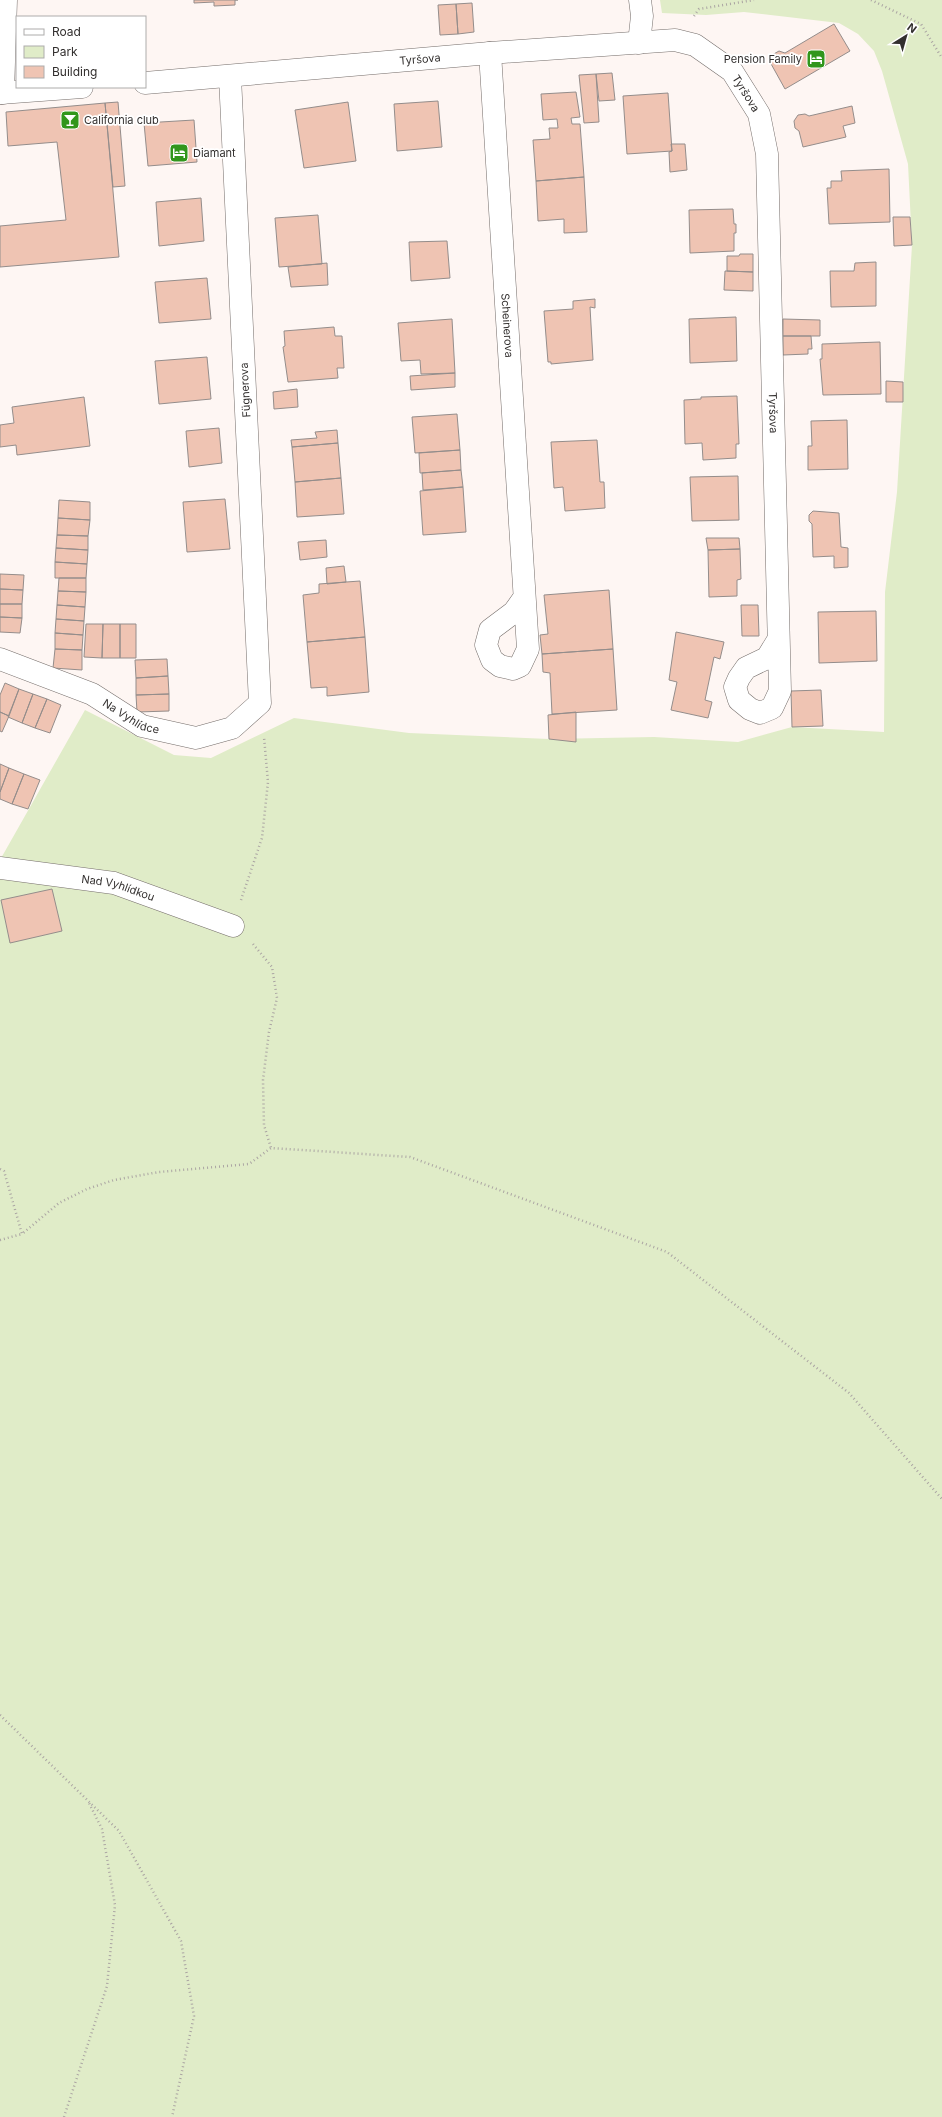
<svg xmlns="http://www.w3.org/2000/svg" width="942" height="2117" viewBox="0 0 942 2117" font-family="Inter,sans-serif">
	<rect width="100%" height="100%" fill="#fef6f3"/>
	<path fill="#e0ecc8" d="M660 0H942V2117H0V860L85 710 174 755 211 758 294 718 409 733 549 739 654 737 738 742 792 727 884 732 885 592 897 492 912 245 908 164 882 71 874 51 858 34 839 23 744 12 706 15 662 13Z"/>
	<path fill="#efc4b3" stroke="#948d8b" d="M194 0H238H235V5L214 6V2L194 3Z
		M472 3 474 32 458 34 456 4Z
		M456 4 458 34 440 35 438 5Z
		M834 24 850 51 785 89 770 62 772 61V55L779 51 785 53Z
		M612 73 615 100 599 101 596 74Z
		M596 74 599 122 584 123 579 75Z
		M576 92 580 117 571 118 572 124H580L584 177 536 181 533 140 550 139 549 128H558L557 119 543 120 541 94Z
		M668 93 672 151 627 154 623 96Z
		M438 101 442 147 397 151 394 104Z
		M118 102 125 186 113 187 105 103Z
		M348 102 356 161 304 168 295 110Z
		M105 103 119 257 0 267V226L66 220 57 142 8 146 6 112Z
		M852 106 855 123 843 126 846 137 803 147 799 131 795 128 794 121 798 115 805 114 809 116Z
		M194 120 197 162 148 166 144 123Z
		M671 144H685L687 170 670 172 669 152 672 151Z
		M889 169 890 222 829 224 827 188H831V181H842L841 171Z
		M584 177 587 232 564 233V219L538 221 536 181Z
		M201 198 204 241 159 246 156 202Z
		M733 209 734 224H736V233H734V251L690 253 689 210Z
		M318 215 322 264 279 267 275 218Z
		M893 217H910L912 245 894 246Z
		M447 241 450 278 411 281 409 242Z
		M740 254H753V272L727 271V256H739Z
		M876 262V306L831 307 830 271H854L855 263Z
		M327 263 328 285 291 287 288 267Z
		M725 271 753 272V291L724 290Z
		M207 278 211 319 159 323 155 282Z
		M595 299V308L590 307 593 360 551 364V362H548L544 311 573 309V301Z
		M736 317 737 361 690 363 689 319Z
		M452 319 455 373 421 374 420 360 401 361 398 323Z
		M783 319 820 320V336H783Z
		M334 327 335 336H342L344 368H337L338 378 288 382 283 347 285 346 284 331Z
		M783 336H811L812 349H808V354L783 355Z
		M880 342 881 394 823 395 820 359H822V344Z
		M207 357 211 399 159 404 155 361Z
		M455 373V387L411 390 410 376Z
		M886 381 903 382V402H886Z
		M297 389 298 407 274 409 273 392Z
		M737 396 739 444H736V458L703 460 702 443 685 444 684 400 701 399V397Z
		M84 397 90 446 17 455 16 445 0 447V425L14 423 12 407Z
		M457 414 460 450 415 453 412 417Z
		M847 420 848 469 808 470V446H812L811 421Z
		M219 428 222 463 189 467 186 431Z
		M337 430 338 443 292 447 291 440 317 438 315 432Z
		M597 440 600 482H604L605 508 565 511 563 487 554 488 551 442Z
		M338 443 341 478 295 482 292 447Z
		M460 450 461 470 420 473 419 453Z
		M461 470 463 487 423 490 422 473Z
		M738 476 739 520 692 521 690 477Z
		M341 478 344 514 297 517 295 482Z
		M463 487 466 532 423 535 420 491Z
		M225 499 230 549 187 552 183 502Z
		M59 500 90 502V520L58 518Z
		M813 511 839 513 841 547 848 548V567L834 568V556L813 557 812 524 809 521V515Z
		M58 518 90 520 88 536 57 535Z
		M57 535 88 536V550L56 548Z
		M706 538H739L740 549 708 550Z
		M326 540 327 557 300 560 298 542Z
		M56 548 88 550 87 564 55 562Z
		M740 549 741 579 737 580V596L709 597 708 550Z
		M55 562 87 564 86 578H55Z
		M344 566 346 582 327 584 326 568Z
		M0 574 24 575 23 590 0 589Z
		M59 578H86V592L58 591Z
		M360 581 365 637 307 642 303 595 319 593V584Z
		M0 589 23 590 22 604H0Z
		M609 590 613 649 542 654 540 635 548 634 544 595Z
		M58 591 86 592 85 607 57 605Z
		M0 604H22V618L0 617Z
		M57 605 85 607 84 621 56 619Z
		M741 605H758L759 636H742Z
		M876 611 877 661 819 663 818 612Z
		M0 617 22 618 20 633 0 632Z
		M56 619 84 621 83 635 55 633Z
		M86 624H103L102 658 84 657Z
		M103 624H120V658H102Z
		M120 624H136V658H120Z
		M676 632 724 642 720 659 714 657 705 700 712 702 708 718 671 710 677 682 669 680Z
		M55 633 83 635 82 650 55 649Z
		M365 637 369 692 327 696V687L311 688 307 642Z
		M55 649 82 650V670L53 668Z
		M613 649 617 710 552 714 550 673 543 672 542 654Z
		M167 659 168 676 136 678 135 660Z
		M168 676 169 694 136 695V678Z
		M5 683 19 689 9 716 0 712V695Z
		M19 689 33 694 22 723 8 717Z
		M821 690 823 726 792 727 791 691Z
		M33 694 47 699 35 728 22 723Z
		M169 694V711L137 712 136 695Z
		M47 699 61 705 50 733 35 728Z
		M0 712 9 716 2 732 0 731Z
		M576 712V742L549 739 548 715Z
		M0 764 9 768 0 792Z
		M9 768 24 774 12 804 0 799V792Z
		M24 774 40 780 28 809 12 804Z
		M52 889 62 931 10 943 1 900Z"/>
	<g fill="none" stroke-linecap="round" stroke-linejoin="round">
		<g stroke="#746d6a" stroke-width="23">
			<g id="minor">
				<path d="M639 43 642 16 640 0"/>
				<path id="s1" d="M490 53 528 649 520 666 513 669 500 666 492 660 486 645 490 630 514 612 524 598"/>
				<path id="s2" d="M145 83 490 53 675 40 695 45 732 71 759 114 767 154 780 691 772 708 760 713 750 709 739 700 735 687 739 678 746 668 767 658 778 640"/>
				<path d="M0 93 82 87"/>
				<path d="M3 93 6 0"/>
				<path id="s3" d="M0 659 92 694 142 726 196 738 232 728 260 703 230 77"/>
				<path id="s4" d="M0 868 114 883 233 926"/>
			</g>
		</g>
		<path stroke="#aba5a3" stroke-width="2.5" stroke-dasharray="1 3" stroke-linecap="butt" d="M871 0 921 24 942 58
			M694 16 699 9 754 0
			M241 900 262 838 268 782 264 737
			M253 944 272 967 277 998 269 1032 263 1080 264 1125 271 1148
			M0 1169 4 1171 22 1234 59 1203 87 1189 114 1180 159 1172 249 1164 271 1148 410 1157 667 1252 849 1393 942 1499
			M0 1240 22 1234
			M0 1715 119 1831 181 1941 194 2016 172 2117
			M64 2117 107 1986 115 1905 102 1829 89 1803"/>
		<use href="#minor" stroke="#fff" stroke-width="22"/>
	</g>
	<defs>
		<g id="hotel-square" transform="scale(1)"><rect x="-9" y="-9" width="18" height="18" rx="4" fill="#31961c" stroke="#fff"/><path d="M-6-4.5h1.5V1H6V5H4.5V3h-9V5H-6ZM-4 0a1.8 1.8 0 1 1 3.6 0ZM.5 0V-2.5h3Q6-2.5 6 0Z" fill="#fff"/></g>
		<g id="bar-square" transform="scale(1)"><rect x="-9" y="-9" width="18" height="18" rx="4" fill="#31961c" stroke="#fff"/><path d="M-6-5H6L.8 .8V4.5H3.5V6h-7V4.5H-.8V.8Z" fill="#fff"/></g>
	</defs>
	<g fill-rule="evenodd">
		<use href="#hotel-square" x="816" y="59"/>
		<use href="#bar-square" x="70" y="120"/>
		<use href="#hotel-square" x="179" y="153"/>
	</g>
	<g text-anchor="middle" stroke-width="3.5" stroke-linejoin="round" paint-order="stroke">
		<g font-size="11" fill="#322f2e" stroke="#fff">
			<text dy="4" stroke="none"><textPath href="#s2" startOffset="276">Tyršova</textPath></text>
			<text dy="4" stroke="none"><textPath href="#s2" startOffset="624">Tyršova</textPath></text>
			<text dy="4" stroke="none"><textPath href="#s1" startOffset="273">Scheinerova</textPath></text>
			<text transform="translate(245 390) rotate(-93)" y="4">Fügnerova</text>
			<text dy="4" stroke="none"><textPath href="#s2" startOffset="948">Tyršova</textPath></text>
			<text dy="4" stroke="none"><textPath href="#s3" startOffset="144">Na Vyhlídce</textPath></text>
			<text dy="4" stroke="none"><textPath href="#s4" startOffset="120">Nad Vyhlídkou</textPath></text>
		</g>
		<g font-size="11" fill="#322f2e" stroke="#fff" text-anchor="start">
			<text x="802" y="63" text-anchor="end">Pension Family</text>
			<text x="84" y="124">California club</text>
			<text x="193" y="157">Diamant</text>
		</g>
	</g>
	<rect x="16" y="16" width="130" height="72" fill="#ffffff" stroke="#adacab"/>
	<rect x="24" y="29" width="20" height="6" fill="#ffffff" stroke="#adacab"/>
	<text x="52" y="36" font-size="12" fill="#322f2e">Road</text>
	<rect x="24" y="46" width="20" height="12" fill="#e0ecc8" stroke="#adacab"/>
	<text x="52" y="56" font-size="12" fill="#322f2e">Park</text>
	<rect x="24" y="66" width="20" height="12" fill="#efc4b3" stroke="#adacab"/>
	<text x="52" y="76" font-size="12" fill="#322f2e">Building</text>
	<g transform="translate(906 36) rotate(37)" stroke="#ffffff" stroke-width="3" paint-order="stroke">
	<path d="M0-3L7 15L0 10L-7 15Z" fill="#322f2e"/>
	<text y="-6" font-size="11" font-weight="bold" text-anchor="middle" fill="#322f2e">N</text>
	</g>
</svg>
